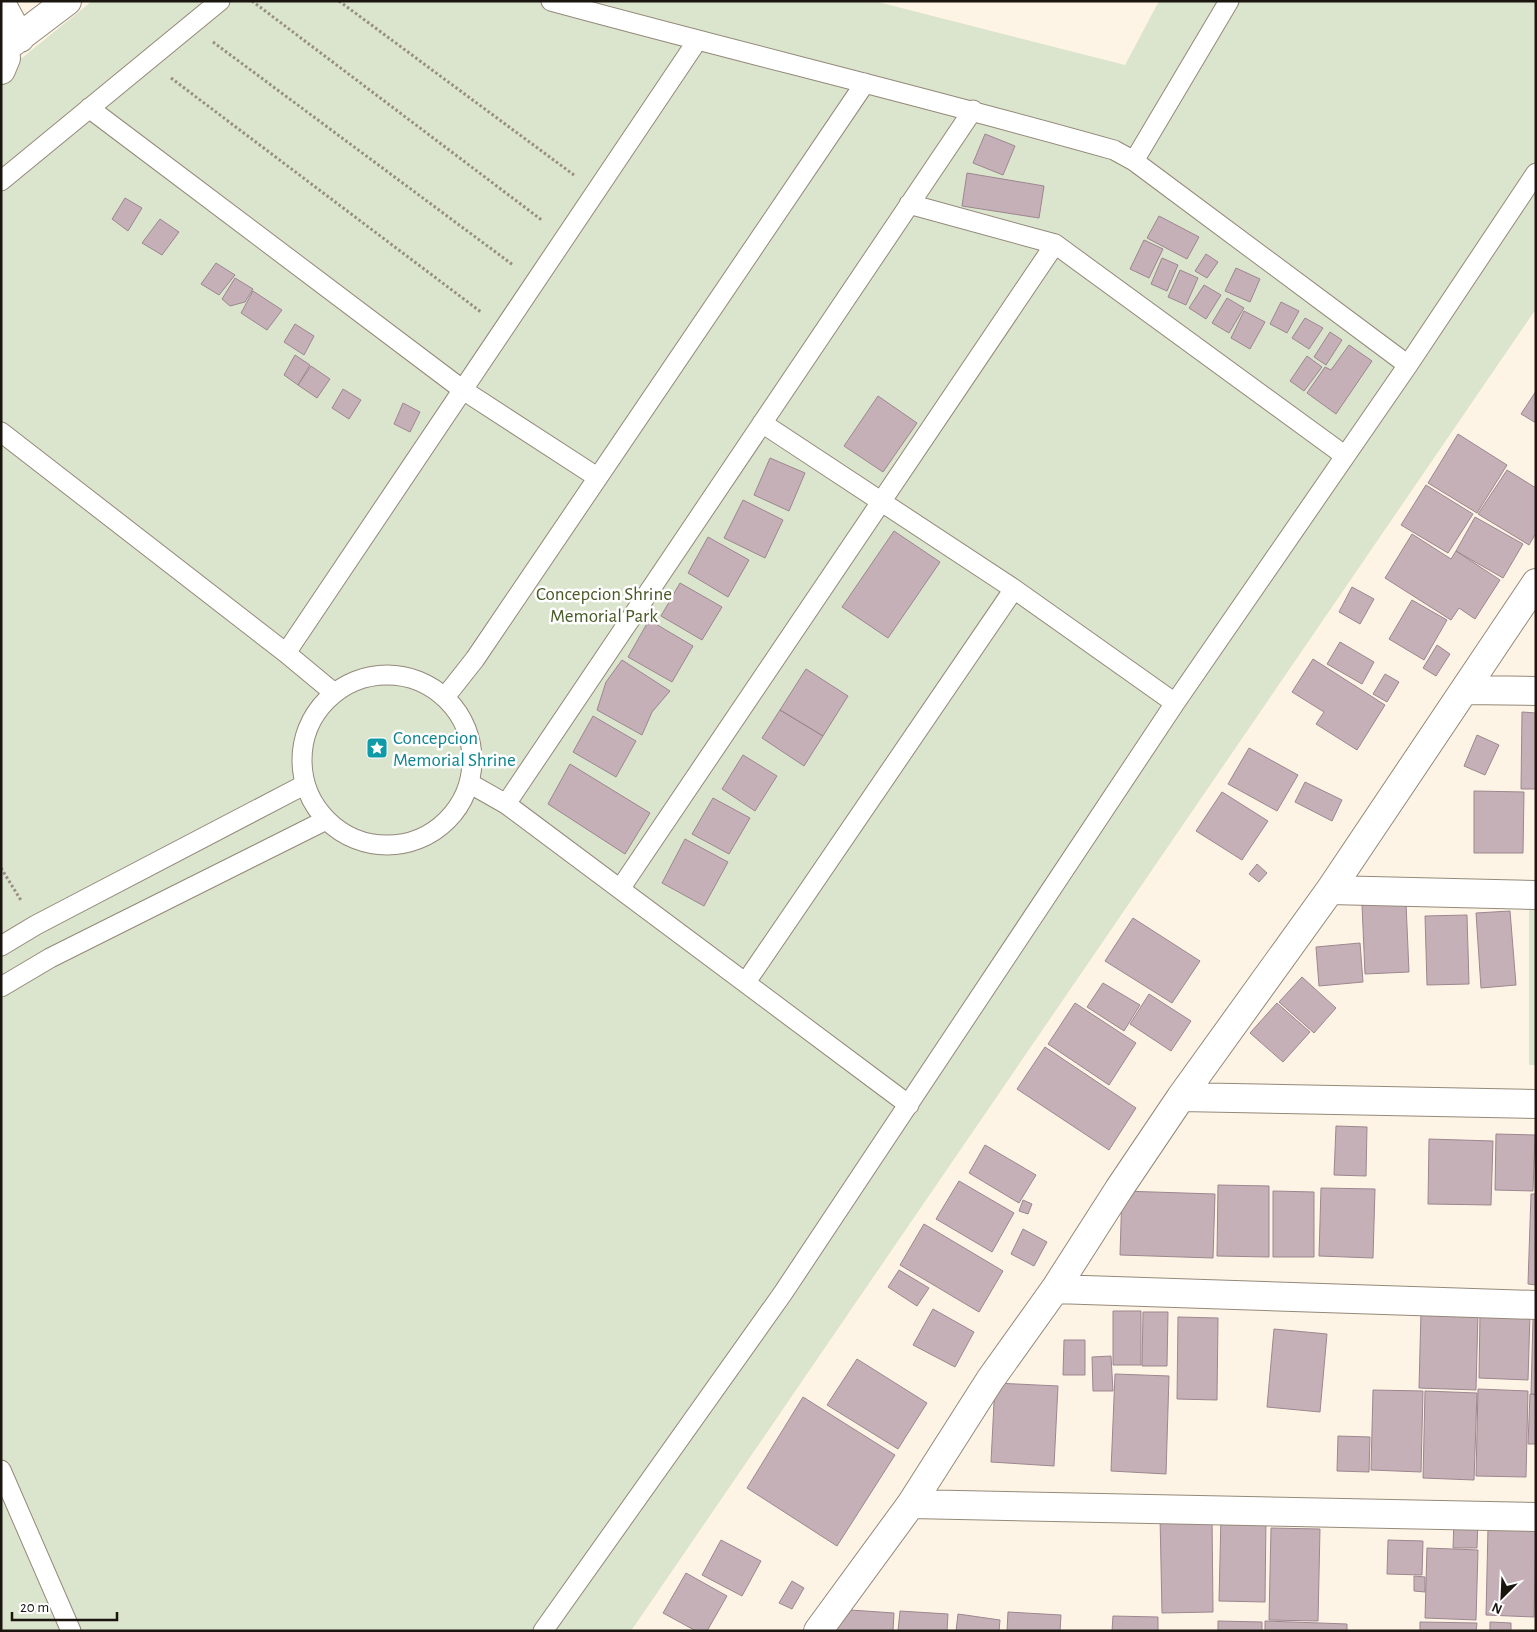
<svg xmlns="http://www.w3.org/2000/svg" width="1537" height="1632" viewBox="0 0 1537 1632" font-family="'Alegreya Sans',sans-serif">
	<rect width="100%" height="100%" fill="#fef4e5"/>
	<path fill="#dbe4cd" d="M92 1H874L1125 65 1159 1H1536V309L631 1631H1V75Z
		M1529 909H1536V1065H1529Z"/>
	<path fill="#c6b0b8" stroke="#9c878f" d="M985 134 1015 146 1003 175 973 163Z
		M967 173 1044 186 1039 218 962 206Z
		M125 198 142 208 128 231 112 219Z
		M1159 216 1199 237 1187 259 1147 238Z
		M160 219 179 232 162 255 142 243Z
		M1144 240 1163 249 1149 278 1130 269Z
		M1206 254 1218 262 1207 278 1195 271Z
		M1162 258 1178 265 1167 291 1151 284Z
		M216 263 235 275 219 295 201 284Z
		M1236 268 1260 279 1250 302 1225 291Z
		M1180 270 1198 278 1186 305 1168 297Z
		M235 278 253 289 245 302 230 306 222 299Z
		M1204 285 1221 295 1206 319 1189 308Z
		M253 291 282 310 267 330 241 313Z
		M1227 298 1244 308 1229 333 1212 323Z
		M1281 302 1299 311 1287 333 1270 324Z
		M1244 311 1265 322 1250 349 1231 338Z
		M1305 318 1323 328 1309 349 1292 338Z
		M295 324 314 336 304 355 284 342Z
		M1330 332 1342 340 1326 365 1314 357Z
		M1349 345 1372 361 1336 414 1307 393 1325 367 1331 370Z
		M295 355 310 365 298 385 284 375Z
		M1307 356 1322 367 1304 391 1290 381Z
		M311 366 330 379 317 398 298 385Z
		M343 389 361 400 349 419 332 408Z
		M1536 391V423L1521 414Z
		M878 396 917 423 883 472 844 446Z
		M403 403 420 412 410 432 394 424Z
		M1458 434 1507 465 1477 513 1428 483Z
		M770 458 805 473 789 511 754 495Z
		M1507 470 1536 488V533L1529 545 1478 514Z
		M1426 485 1473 514 1448 553 1401 525Z
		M743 500 783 520 765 558 724 538Z
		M1475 517 1523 544 1503 578 1456 551Z
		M894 531 940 562 888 638 842 607Z
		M1412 534 1451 559 1456 551 1500 580 1475 619 1459 608 1451 620 1385 578Z
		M708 537 749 560 728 597 688 573Z
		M680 583 722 607 702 640 661 616Z
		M1352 587 1374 599 1360 624 1339 612Z
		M1412 600 1447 620 1424 660 1389 639Z
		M649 620 693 646 672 682 628 657Z
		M1340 642 1374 662 1362 684 1327 664Z
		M1437 645 1450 654 1436 676 1423 668Z
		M1313 659 1385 705 1357 750 1316 724 1324 712 1292 692Z
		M622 660 670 691 652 712 642 735 597 710 606 682Z
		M806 669 848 696 823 736 780 710Z
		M1385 674 1399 682 1387 702 1373 694Z
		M780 710 823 736 804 766 762 738Z
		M1522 712 1536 713V789H1521Z
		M593 716 636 741 616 777 573 752Z
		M1477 735 1499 745 1485 775 1464 766Z
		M1249 748 1298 775 1277 811 1228 784Z
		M743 755 777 776 755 811 722 789Z
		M570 764 650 813 625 854 548 804Z
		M1305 782 1342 800 1332 821 1295 802Z
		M1474 791 1524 792 1523 853H1474Z
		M1222 792 1268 821 1242 860 1196 831Z
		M713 798 750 818 729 854 692 834Z
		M685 839 728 862 704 906 662 883Z
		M1257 864 1267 873 1259 882 1249 874Z
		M1406 903 1409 972 1365 974 1362 905Z
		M1510 911 1516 985 1481 988 1476 913Z
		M1467 915 1469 984 1427 985 1425 916Z
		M1133 918 1200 961 1172 1003 1105 961Z
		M1360 943 1363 982 1319 986 1316 947Z
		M1302 977 1336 1008 1314 1033 1279 1002Z
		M1103 983 1140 1005 1124 1031 1087 1007Z
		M1149 994 1191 1021 1171 1051 1130 1024Z
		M1075 1003 1136 1043 1109 1085 1048 1044Z
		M1277 1003 1310 1032 1283 1062 1250 1033Z
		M1045 1047 1136 1108 1109 1150 1017 1089Z
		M1336 1126 1367 1127 1366 1176 1334 1175Z
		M1496 1134 1535 1135 1533 1191 1495 1190Z
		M1429 1139 1493 1141 1491 1205 1428 1204Z
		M985 1145 1036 1175 1019 1203 969 1173Z
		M959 1181 1014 1213 992 1252 936 1219Z
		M1218 1185 1269 1186V1257L1217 1256Z
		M1321 1188 1375 1189 1373 1258 1319 1256Z
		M1122 1191 1215 1194 1213 1258 1120 1255Z
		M1273 1191 1314 1192V1257H1273Z
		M1531 1194H1536V1285L1528 1284Z
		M1023 1200 1032 1204 1028 1214 1019 1211Z
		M924 1224 1003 1271 979 1312 900 1265Z
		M1023 1229 1047 1242 1034 1266 1011 1254Z
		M899 1270 929 1288 917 1306 888 1287Z
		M933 1309 974 1332 955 1367 913 1345Z
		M1113 1311H1141V1365H1113Z
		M1421 1311 1478 1313 1476 1390 1419 1388Z
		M1143 1312H1168L1167 1366H1142Z
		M1480 1313 1530 1314 1528 1380 1479 1378Z
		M1178 1317 1218 1318 1217 1400 1177 1399Z
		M1533 1318H1536V1394H1531Z
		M1274 1329 1327 1334 1320 1412 1267 1407Z
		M1064 1340H1085V1375H1063Z
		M1111 1356 1113 1391H1093L1092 1357Z
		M857 1359 927 1403 898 1449 827 1405Z
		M1115 1374 1169 1376 1166 1474 1111 1471Z
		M995 1383 1058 1386 1054 1466 991 1462Z
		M1478 1389 1528 1391 1526 1477 1476 1476Z
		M1373 1390 1423 1391 1421 1472 1371 1470Z
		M1425 1391 1477 1393 1474 1480 1423 1478Z
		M1530 1394 1536 1395V1444H1528Z
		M803 1397 895 1455 837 1546 747 1488Z
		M1338 1436 1370 1437 1369 1472 1337 1471Z
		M1160 1516H1212L1213 1612 1162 1613Z
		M1221 1516 1266 1517 1265 1602 1219 1601Z
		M1454 1520H1478L1477 1548H1453Z
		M1271 1528 1320 1529 1318 1621 1269 1620Z
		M1488 1528 1536 1529 1534 1617 1486 1615Z
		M721 1540 761 1561 742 1596 702 1575Z
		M1388 1540 1423 1541 1422 1575 1387 1574Z
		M1427 1548 1478 1550 1476 1620 1425 1618Z
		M686 1573 727 1596 707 1631H696L663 1613Z
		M1414 1576 1425 1577V1592L1414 1591Z
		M792 1581 804 1588 792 1609 779 1603Z
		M836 1609 894 1613 893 1631H834Z
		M900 1611 948 1614 947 1631H898Z
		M1008 1612 1061 1615 1060 1631H1007Z
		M958 1614 1000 1620 999 1631H956Z
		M1113 1616 1158 1617V1631H1112Z
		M1218 1621 1262 1622V1631H1218Z
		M1265 1621 1347 1624V1631H1265Z
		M1420 1622 1477 1623 1476 1631H1420Z
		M1490 1622 1511 1623V1631H1490Z"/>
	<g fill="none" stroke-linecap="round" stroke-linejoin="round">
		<g stroke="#948979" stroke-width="21">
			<path id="lane" d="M551 1C738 52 927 97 1114 150L1134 161 1408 365
				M89 108 463 390 597 477
				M1134 161 1229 1
				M1 181 220 1
				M909 204 1055 244 1344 455
				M762 423 1014 589 1175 703
				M1 432 286 653 333 692
				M286 653 697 41
				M302 760a85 85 0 1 1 170 0a85 85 0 1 1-170 0Z
				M445 697 475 659 865 83
				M469 783 506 804 909 1105
				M506 804 973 110
				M620 889 1055 244
				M1 946 36 925 304 785
				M746 982 1014 589
				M1 987 50 958 326 820
				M1 1470 71 1631
				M543 1631 783 1293 1175 703 1408 365 1536 173"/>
		</g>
		<g stroke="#948979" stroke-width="30">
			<path id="street" d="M1 3 20 38
				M1 39 6 58 1 70
				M5 48 67 1
				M1465 690 1536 691
				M1330 890 1536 895
				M1181 1097 1536 1104
				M1055 1289 1536 1305
				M911 1504 1536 1517
				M818 1631 911 1504 990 1380 1055 1289 1119 1189 1181 1097 1330 890 1536 583"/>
		</g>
		<path stroke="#968f83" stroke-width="3" stroke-dasharray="2.5 2.5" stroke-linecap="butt" d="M252 1 543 221
			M339 1 574 175
			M213 42 513 265
			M171 78 481 312
			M1 868 22 902"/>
		<use href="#lane" stroke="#fff" stroke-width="19"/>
		<use href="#street" stroke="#fff" stroke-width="28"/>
	</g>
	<defs>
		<g id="sight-square" transform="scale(1.125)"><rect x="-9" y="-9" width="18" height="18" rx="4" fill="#0f9aa8" stroke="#fff"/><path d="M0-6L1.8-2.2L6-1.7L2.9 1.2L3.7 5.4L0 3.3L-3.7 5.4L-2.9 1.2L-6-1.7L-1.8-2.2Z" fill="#fff"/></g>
	</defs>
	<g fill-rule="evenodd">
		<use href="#sight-square" x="377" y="748"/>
	</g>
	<g text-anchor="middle" stroke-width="5" stroke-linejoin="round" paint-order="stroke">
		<g font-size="19" fill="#475924" stroke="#fff">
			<text x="604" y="600">Concepcion Shrine<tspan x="604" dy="22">Memorial Park</tspan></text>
		</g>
		<g font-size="19" fill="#0d838f" stroke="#fff" text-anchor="start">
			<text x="393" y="744">Concepcion<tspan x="393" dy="22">Memorial Shrine</tspan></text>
		</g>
	</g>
	<rect width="1537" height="1632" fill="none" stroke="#1a160f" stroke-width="5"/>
	<g transform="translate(1502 1597) rotate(204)" stroke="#ffffff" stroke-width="4" paint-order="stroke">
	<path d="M0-4L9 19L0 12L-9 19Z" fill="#1a160f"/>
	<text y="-8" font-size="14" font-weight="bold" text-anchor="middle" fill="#1a160f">N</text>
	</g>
	<path d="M12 1612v8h105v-8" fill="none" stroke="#1a160f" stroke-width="2.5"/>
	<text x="20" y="1612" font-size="15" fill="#1a160f" stroke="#ffffff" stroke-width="4" paint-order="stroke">20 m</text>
</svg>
